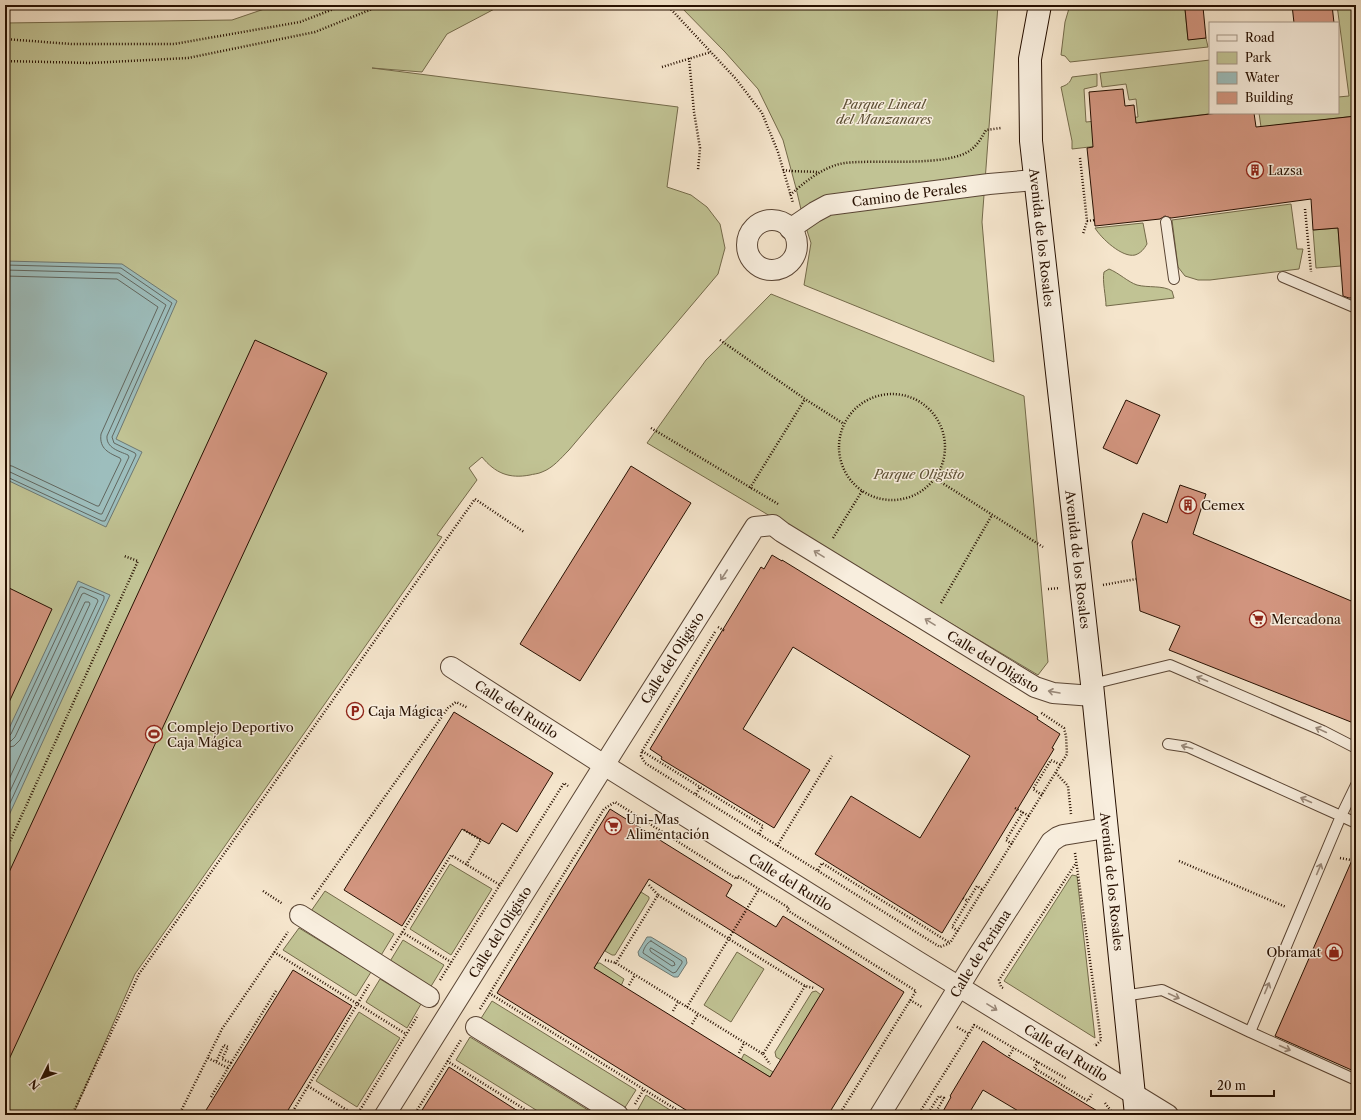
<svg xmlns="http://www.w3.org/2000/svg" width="1361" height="1120" viewBox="0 0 1361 1120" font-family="'Libre Caslon Text',serif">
	<rect width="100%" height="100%" fill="#f5e5cc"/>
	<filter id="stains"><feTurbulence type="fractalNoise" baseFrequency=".005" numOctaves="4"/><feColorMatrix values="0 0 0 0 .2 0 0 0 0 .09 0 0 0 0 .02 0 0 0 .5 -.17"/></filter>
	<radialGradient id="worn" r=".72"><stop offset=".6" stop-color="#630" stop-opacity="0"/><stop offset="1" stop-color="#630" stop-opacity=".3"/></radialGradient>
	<path fill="#c1c394" stroke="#746a4a" d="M276 5H502L447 34 422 72 372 68 678 107 667 187 691 195 707 207 720 224 725 248 718 274 569 450C561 458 553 468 542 472 538 474 533 474 530 475 509 479 495 473 482 457L469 468 477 480 437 535 442 537 135 974 73 1115H5V23L232 20Z
		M679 5H998L982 222 994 362 804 285 811 243 803 218 796 188 783 140 758 89 725 52Z
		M1070 5H1203V7L1185 9 1188 39 1206 38 1208 47 1070 62 1065 56 1061 55 1065 22Z
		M1337 5H1355L1356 7V116L1261 127 1259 113H1338V97L1349 96Z
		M1210 60V113H1218L1147 121 1150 140 1072 149V141L1061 87C1067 85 1070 83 1072 77L1097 74V86L1084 89 1086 122 1138 117 1136 99 1129 100 1126 84 1102 87 1100 73Z
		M1291 204 1297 249H1303L1299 269 1210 280H1198L1185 276 1178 267 1172 220Z
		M1143 223 1147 244C1144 249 1141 253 1135 255 1122 258 1101 238 1095 228Z
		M1338 228 1341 266 1316 268 1313 230Z
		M1109 269C1119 273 1128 282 1137 285 1148 288 1163 285 1172 291L1174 298 1106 306C1106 297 1102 280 1104 272Z
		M771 294 1024 396 1048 662 1038 675 647 443 706 360Z
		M450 864 492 889 451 955 410 929Z
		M1072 875 1077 876 1095 1038 1004 981Z
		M325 891 394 934 380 957 309 914Z
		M641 892 649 897V899L615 955H612L605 951Z
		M299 928 371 972 356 996 283 950Z
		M403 940 444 965 430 988 389 963Z
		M737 952 764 969 731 1022 704 1005Z
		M597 963H600L624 979 621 986 594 968Z
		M380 979 421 1004 407 1028 366 1002Z
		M816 991 821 995 781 1060 776 1057 775 1052 812 992Z
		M492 1001 636 1090 624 1109 480 1020Z
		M359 1012 400 1038 357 1107 316 1081Z
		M470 1037 596 1115H544L456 1060Z
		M744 1054 773 1072 770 1077 741 1060Z
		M646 1095 678 1115H635Z"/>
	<path fill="#9dbebd" stroke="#6e7872" d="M5 261 122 264 177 301 116 439 142 452 106 527 5 479Z
		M78 581 110 595 5 824V737Z
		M647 937H651L686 958 687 963 678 977H674L639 956 638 952Z"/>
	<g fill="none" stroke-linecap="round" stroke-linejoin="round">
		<path stroke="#62675f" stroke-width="1" d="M5 265 121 268 172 303 112 437 114 443 135 453 136 455 105 521H102L5 476
			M5 270 119 273 166 305 107 436C106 448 119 451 128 455L129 457 102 514H100L10 472 5 471
			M5 276 117 279 158 307 101 434C99 449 109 453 120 458L121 460 99 506H97L12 466 5 465
			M5 737H8L11 734 80 587H82L104 596V599L5 814
			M5 742 11 741 15 737 82 594 84 593 97 599 98 601 5 802
			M5 748 14 746 20 740 85 602H89L90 604 5 788
			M651 941 682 961V963L676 972 673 973 643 953C643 950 647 942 651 941Z
			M651 948 674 962 675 965 672 966 651 952 650 950Z"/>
	</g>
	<path fill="#d2957f" stroke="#271001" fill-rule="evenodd" d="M1292 5H1332L1334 23H1294Z
		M1203 7 1206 38 1188 40 1185 9Z
		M1123 89 1125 106 1134 105 1136 123 1218 113H1254L1256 127 1356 116V298H1349L1343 296 1338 228 1313 230 1311 199 1171 218 1165 216 1160 219 1095 226 1087 148 1093 147 1089 92Z
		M255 340 327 373 5 1068V881Z
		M1126 400 1160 415 1137 464 1103 448Z
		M631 466 691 503 580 681 520 644Z
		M1180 485 1206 494 1193 534 1356 603V724L1169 650 1180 626 1140 611 1132 542 1143 513 1167 523Z
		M772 555 782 561V560L1038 717 1037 719 1060 734 1052 748 1054 749 942 933 815 854 851 796 920 838 970 756 793 647 743 729 810 770 774 828 661 759 662 757 650 749 761 567 764 569Z
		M5 586 52 609 5 711Z
		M454 712 553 773 517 832 502 823 489 844 462 829 402 926 344 890Z
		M610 809 732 885 726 896 776 927 783 916 904 992 828 1115H694L497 993ZM649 879 824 989 770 1077 594 968Z
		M1356 851V1072L1275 1036Z
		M293 970 352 1006 285 1115H203Z
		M983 1041 1006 1056 1104 1115H1025L983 1090 968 1115H941L951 1097 950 1096Z
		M449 1067 524 1115H419Z"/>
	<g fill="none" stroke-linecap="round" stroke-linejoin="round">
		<g stroke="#5a4534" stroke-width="12">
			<path id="lane" d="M1166 222 1174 279
				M1283 277 1356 308
				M1092 684 1170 665 1323 731 1356 748
				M1168 744 1188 747 1341 816 1356 785
				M1123 996 1162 990 1250 1032 1341 816 1356 823
				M1250 1032 1356 1080"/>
		</g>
		<g stroke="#5a4534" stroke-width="22">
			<g id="street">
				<circle cx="772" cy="245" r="25"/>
				<path id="s1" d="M790 229 815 212 828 205 989 184 1034 180"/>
				<path id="s2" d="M451 667 604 765 917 961 1168 1115"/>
				<path d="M300 915 429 997"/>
				<path d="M476 1027 618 1115"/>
				<path id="s3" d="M385 1115 618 743 755 527 773 525 782 532 1035 687 1053 693 1093 696"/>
				<path id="s4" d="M880 1115 976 959 1051 842 1058 837 1063 835 1106 828"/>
			</g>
		</g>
		<g stroke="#271001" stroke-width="24">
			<g id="secondary">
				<path id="s5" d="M1040 5 1030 59 1031 141 1092 684 1136 1115"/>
			</g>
		</g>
		<path stroke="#271001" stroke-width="2.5" stroke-dasharray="1 2" stroke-linecap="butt" d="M667 5 736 79 762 113 778 152 793 203
			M5 39 71 44H174L300 22 344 5
			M689 58 694 112 700 148 698 170
			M5 61 90 63 188 58 315 32 382 5
			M662 67 711 52
			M1080 158 1087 221 1083 234
			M783 170 790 171 819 172
			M790 195C806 181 824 166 845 163 875 159 950 168 972 149 978 144 982 137 986 130L1001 128
			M1305 209 1311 272
			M1087 221 1095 220
			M720 340 805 399 844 424
			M839 447a53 53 0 1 1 106 0a53 53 0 1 1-106 0Z
			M651 428 778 504
			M936 479 1043 547
			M750 488 805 399
			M833 538 862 491
			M1103 585 1136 579
			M1048 589 1060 588
			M941 603 992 515
			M718 627 725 631
			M715 632 642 751 641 756 645 763 940 947 950 943 1067 754 1066 736 1064 728 1040 712
			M642 751 763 826 759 834
			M1056 773 1068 786 1071 814
			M696 794 700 787
			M1042 795 1033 789 1051 760 1061 765
			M1015 808 1029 816
			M464 830 481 840 466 865
			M1012 844 1006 840 1023 812
			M777 846 832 756
			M5 852 138 561 124 556
			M1075 853 1101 1040 1096 1045 1094 1044
			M1340 858 1356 861
			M1179 861 1286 907
			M818 870 822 863 950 943
			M649 885 658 895
			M263 891 283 904
			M963 898 968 901
			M312 899 448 708 456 702 468 708
			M958 931 952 927 977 886 983 890
			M402 932 451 962
			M391 950 451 855 500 885
			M274 952 406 1034
			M605 960 616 963
			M440 980 564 783 568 786
			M629 985 635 975
			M805 986 763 1054 616 963 658 895 805 986 814 988
			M1003 988 1001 987 999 980 1076 863
			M489 993 685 1115
			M910 1000 922 1007
			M687 1007 759 889
			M480 1009 604 809 615 802 737 879 738 876 789 908 787 910 916 991 839 1115
			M673 1011 678 1002
			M692 1024 698 1014
			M957 1027 969 1034 974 1025 1067 1079
			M739 1053 744 1043
			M763 1054 770 1064
			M1009 1056 1014 1048
			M208 1058 228 1068
			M447 1061 534 1115
			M1038 1062 1034 1068 1088 1101 1092 1094
			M231 1063 276 991
			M308 1086 355 1115
			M211 1097 231 1063 222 1059 228 1047 224 1045 216 1062
			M1105 1103 1111 1111 1108 1115
			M635 1104 644 1089
			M72 1115 139 974 475 499 524 532
			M179 1115 222 1029 288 932
			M298 1115 293 1111 370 983
			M357 1115 418 1015
			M414 1115 461 1040
			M918 1115 969 1034
			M927 1115 939 1096 944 1098 934 1115"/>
		<use href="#lane" stroke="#f8eede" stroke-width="10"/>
		<use href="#street" stroke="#f8eede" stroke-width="20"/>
		<use href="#secondary" stroke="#f8eede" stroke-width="22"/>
	</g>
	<defs><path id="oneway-shaft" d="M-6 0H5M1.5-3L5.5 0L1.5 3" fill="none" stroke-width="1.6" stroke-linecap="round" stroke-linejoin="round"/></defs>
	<g stroke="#9a8a7b">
		<use href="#oneway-shaft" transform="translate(819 554) rotate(-148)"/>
		<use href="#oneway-shaft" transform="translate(724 575) rotate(123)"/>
		<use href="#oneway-shaft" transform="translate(930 622) rotate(-148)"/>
		<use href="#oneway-shaft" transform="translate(1202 679) rotate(-157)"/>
		<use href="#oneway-shaft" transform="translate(1054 692) rotate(-170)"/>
		<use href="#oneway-shaft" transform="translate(1321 730) rotate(-155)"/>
		<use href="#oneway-shaft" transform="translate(1187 747) rotate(-164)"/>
		<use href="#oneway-shaft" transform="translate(1306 800) rotate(-156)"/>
		<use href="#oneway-shaft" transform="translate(1319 869) rotate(-67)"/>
		<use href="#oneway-shaft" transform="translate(1267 988) rotate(-67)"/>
		<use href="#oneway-shaft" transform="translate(1174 996) rotate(25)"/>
		<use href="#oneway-shaft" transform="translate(992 1007) rotate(32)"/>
		<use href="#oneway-shaft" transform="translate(1285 1048) rotate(24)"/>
	</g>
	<defs>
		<g id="building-ring" transform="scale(0.9)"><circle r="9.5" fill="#f8eede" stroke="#8f2418" stroke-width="1.5"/><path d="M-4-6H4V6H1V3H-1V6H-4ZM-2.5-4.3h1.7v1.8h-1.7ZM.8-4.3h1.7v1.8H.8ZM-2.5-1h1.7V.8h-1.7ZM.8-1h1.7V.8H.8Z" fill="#8f2418"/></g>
		<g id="supermarket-ring" transform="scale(0.9)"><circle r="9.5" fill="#f8eede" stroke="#8f2418" stroke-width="1.5"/><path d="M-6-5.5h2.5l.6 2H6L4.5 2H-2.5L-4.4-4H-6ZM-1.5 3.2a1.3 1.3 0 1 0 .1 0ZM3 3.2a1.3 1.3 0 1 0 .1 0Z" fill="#8f2418"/></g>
		<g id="parking-ring" transform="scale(0.9)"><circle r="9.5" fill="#f8eede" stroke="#8f2418" stroke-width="1.5"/><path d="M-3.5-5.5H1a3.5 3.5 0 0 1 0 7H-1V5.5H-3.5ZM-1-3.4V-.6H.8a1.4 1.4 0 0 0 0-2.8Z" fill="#8f2418"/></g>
		<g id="stadium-ring" transform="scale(0.9)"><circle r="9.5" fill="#f8eede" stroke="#8f2418" stroke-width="1.5"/><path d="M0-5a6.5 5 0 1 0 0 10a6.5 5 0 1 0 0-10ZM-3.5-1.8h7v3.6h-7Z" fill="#8f2418"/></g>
		<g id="shop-ring" transform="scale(0.9)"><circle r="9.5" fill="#f8eede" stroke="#8f2418" stroke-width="1.5"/><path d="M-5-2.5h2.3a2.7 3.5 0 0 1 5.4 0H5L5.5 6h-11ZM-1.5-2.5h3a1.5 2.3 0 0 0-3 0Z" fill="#8f2418"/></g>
	</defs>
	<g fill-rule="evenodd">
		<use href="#building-ring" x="1255" y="170"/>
		<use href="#building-ring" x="1188" y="505"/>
		<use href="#supermarket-ring" x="1258" y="619"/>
		<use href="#parking-ring" x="355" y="711"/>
		<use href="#stadium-ring" x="154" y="734"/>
		<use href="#supermarket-ring" x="613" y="826"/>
		<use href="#shop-ring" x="1334" y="952"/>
	</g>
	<g text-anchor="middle" stroke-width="3" stroke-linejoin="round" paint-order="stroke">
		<g font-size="13" font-style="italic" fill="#5d4f34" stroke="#f8eede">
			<text x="884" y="109">Parque Lineal<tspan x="884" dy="15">del Manzanares</tspan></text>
			<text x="919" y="479">Parque Oligisto</text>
		</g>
		<g font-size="13" fill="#271001" stroke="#f8eede" text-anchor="start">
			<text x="1268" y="175">Lazsa</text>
			<text x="1201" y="510">Cemex</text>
			<text x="1271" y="624">Mercadona</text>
			<text x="368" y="716">Caja Mágica</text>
			<text x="167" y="732">Complejo Deportivo<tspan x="167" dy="15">Caja Mágica</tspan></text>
			<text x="626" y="824">Uni-Mas<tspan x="626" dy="15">Alimentación</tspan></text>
			<text x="1321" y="957" text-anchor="end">Obramat</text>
		</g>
		<g font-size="13" fill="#271001" stroke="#f8eede">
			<text dy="5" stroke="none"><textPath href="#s1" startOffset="127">Camino de Perales</textPath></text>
			<text dy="5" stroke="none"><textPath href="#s5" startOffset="234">Avenida de los Rosales</textPath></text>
			<text dy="5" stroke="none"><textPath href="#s5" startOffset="558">Avenida de los Rosales</textPath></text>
			<text dy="5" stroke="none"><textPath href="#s3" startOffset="540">Calle del Oligisto</textPath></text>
			<text dy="5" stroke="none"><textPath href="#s3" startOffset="972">Calle del Oligisto</textPath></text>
			<text dy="5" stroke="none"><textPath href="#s2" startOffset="78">Calle del Rutilo</textPath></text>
			<text dy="5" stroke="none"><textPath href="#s2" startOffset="402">Calle del Rutilo</textPath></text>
			<text dy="5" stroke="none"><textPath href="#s5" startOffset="882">Avenida de los Rosales</textPath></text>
			<text dy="5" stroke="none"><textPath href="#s3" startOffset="216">Calle del Oligisto</textPath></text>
			<text dy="5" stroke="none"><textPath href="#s4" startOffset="190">Calle de Periana</textPath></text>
			<text dy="5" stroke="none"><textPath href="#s2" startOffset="726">Calle del Rutilo</textPath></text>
		</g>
	</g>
	<rect width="1361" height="1120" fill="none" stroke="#f5e5cc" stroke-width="20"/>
	<rect x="6" y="6" width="1349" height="1108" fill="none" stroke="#271001" stroke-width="2"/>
	<rect x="10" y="10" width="1341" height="1100" fill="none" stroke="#271001"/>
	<rect x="1209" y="22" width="130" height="92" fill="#f8eede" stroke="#a49586"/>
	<rect x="1217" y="35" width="20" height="6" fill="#f8eede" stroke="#a49586"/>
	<text x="1245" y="42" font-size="12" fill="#271001">Road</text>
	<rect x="1217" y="52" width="20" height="12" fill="#c1c394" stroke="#a49586"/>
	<text x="1245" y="62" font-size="12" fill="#271001">Park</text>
	<rect x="1217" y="72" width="20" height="12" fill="#9dbebd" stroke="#a49586"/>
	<text x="1245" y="82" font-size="12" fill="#271001">Water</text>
	<rect x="1217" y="92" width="20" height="12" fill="#d2957f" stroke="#a49586"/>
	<text x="1245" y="102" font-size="12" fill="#271001">Building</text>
	<g transform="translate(42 1078) rotate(228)" stroke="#f8eede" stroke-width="3" paint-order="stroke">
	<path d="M0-3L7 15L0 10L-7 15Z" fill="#271001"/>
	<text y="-6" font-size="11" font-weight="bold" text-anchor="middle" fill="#271001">N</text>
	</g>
	<path d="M1211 1090v6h63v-6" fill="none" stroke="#271001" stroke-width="2"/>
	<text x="1217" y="1090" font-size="12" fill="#271001" stroke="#f8eede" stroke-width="3" paint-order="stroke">20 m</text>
	<rect width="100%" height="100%" filter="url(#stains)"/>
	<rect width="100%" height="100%" fill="url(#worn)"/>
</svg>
